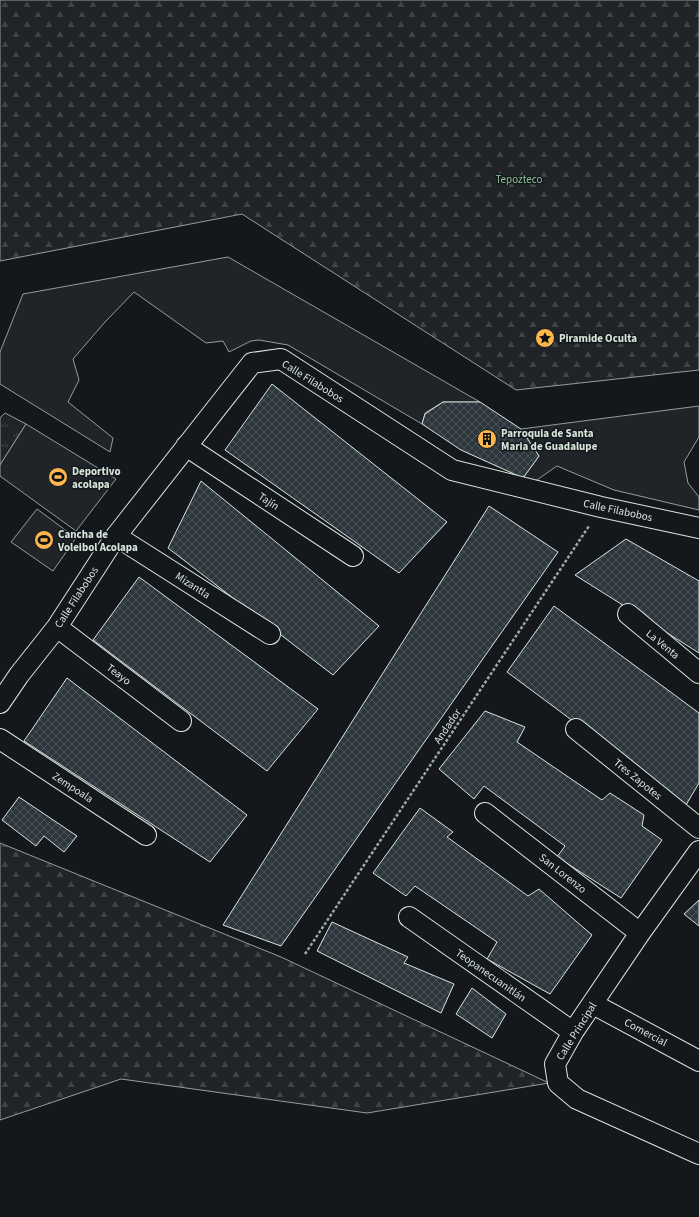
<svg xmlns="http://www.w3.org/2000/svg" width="699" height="1217" viewBox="0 0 699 1217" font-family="'Source Sans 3',sans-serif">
	<defs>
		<pattern id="forest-firs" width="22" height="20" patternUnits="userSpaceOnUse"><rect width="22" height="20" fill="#202428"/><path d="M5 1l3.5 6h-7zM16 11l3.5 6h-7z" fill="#404447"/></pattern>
		<pattern id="park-tufts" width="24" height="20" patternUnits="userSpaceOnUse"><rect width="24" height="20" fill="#202428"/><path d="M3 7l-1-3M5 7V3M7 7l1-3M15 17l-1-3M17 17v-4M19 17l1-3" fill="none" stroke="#404447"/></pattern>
		<pattern id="building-cross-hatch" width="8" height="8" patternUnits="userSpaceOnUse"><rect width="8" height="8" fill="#2c363c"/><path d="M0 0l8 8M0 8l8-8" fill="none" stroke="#4a5358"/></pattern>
	</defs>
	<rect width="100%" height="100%" fill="#14181c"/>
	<path fill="url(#forest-firs)" stroke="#939e99" d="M0 0H699V370L516 390 242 214 0 261Z
		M0 843 281 957 549 1083 367 1113 121 1079 0 1120Z"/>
	<path fill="url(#park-tufts)" stroke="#939e99" d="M5 413 26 424 0 465V418Z"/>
	<path fill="#202428" stroke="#939e99" d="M228 257 480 402H443L425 413 422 424 288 345 259 340 251 341 229 352 223 341 206 343 134 292 105 322 73 359 79 380 68 402 113 438 110 452 0 384V352L23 294Z
		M699 406V437L684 462 688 483 699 497V510L614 490 557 466 534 482 523 478 539 456 521 429Z
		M26 424 116 479 76 531 0 476V465Z
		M37 509 76 538 53 571 11 542Z"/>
	<path fill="url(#building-cross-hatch)" stroke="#d8e6dc" d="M272 384 447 522 399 573 225 450Z
		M443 402H480L521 429 539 456 523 478 461 450 422 424 425 414Z
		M201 481 379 626 333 675 168 548Z
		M489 506 558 552 281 946 223 925Z
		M626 539 699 581V653L575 575Z
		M139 577 318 709 267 771 93 640Z
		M554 606 699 713V783L686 805 507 672Z
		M67 678 247 815 210 862 24 741Z
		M485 711 525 727 517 742 602 800 610 793 644 815 642 826 662 840 621 898 557 857 565 846 484 786 474 799 439 769Z
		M19 797 77 836 64 852 44 836 36 846 2 820Z
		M420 808 453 832 447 837 528 896 539 889 592 935 550 994 487 959 497 942 415 886 406 896 373 873Z
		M699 900V926L684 914Z
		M332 922 408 957 404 963 454 984 441 1013 317 951Z
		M472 988 506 1014 492 1038 456 1014Z"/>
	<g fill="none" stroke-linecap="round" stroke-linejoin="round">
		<g stroke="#d8e6dc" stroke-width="22">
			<path id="street" d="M186 446 353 556
				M116 536 270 634
				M628 614 699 673
				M57 627 181 721
				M0 703 19 675 57 627 116 536 252 363 281 359 452 470 601 507 699 528
				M576 729 699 828
				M0 739 146 835
				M485 813 640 933
				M699 851 640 933 573 1032 555 1064 558 1083 577 1099 699 1154
				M409 917 573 1032
				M593 1004 699 1061"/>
		</g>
		<path stroke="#9da8a2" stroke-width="2.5" stroke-dasharray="3 2" stroke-linecap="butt" d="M305 954 589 526"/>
		<use href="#street" stroke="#14181c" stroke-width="20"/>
	</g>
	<defs>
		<g id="sight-disc" transform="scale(1)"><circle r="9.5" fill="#ffb74d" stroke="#14181c"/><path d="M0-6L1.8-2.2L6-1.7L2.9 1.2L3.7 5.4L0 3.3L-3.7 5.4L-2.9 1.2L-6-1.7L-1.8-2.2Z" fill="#111"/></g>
		<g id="building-disc" transform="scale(1)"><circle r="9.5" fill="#ffb74d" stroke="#14181c"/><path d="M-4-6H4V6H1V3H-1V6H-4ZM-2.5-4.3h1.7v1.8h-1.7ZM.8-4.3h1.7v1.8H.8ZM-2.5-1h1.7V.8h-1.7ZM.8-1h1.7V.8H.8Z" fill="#111"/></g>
		<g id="stadium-disc" transform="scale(1)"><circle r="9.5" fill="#ffb74d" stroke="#14181c"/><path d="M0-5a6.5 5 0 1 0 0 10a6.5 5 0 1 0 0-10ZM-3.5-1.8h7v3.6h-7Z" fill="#111"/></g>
	</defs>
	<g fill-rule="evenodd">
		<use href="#sight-disc" x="545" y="338"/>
		<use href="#building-disc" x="487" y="439"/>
		<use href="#stadium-disc" x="58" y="477"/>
		<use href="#stadium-disc" x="44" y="540"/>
	</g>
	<g text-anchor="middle" stroke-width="3" stroke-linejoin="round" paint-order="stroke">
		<g font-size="11" fill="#8ac095" stroke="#14181c">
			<text x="519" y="183">Tepozteco</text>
		</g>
		<g font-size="11" font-weight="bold" fill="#d8e6dc" stroke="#14181c" text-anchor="start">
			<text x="559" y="342">Piramide Oculta</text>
			<text x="501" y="437">Parroquia de Santa<tspan x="501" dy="13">Maria de Guadalupe</tspan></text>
			<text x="72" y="475">Deportivo<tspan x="72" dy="13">acolapa</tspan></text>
			<text x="58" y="538">Cancha de<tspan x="58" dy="13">Voleibol Acolapa</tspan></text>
		</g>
		<g font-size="11" fill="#d8e6dc" stroke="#14181c">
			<text transform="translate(313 381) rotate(32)" y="4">Calle Filabobos</text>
			<text transform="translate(269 501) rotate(33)" y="4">Tajín</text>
			<text transform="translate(618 510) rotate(12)" y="4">Calle Filabobos</text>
			<text transform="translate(193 585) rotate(33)" y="4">Mizantla</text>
			<text transform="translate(76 597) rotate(-57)" y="4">Calle Filabobos</text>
			<text transform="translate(663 644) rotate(39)" y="4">La Venta</text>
			<text transform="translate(119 674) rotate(37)" y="4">Teayo</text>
			<text transform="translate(447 726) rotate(-56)" y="4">Andador</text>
			<text transform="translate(638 779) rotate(39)" y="4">Tres Zapotes</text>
			<text transform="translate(73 787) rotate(33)" y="4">Zempoala</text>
			<text transform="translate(563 873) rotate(38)" y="4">San Lorenzo</text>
			<text transform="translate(491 975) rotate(35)" y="4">Teopanecuanitlán</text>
			<text transform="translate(576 1031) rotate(-58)" y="4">Calle Principal</text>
			<text transform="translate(646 1032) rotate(28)" y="4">Comercial</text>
		</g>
	</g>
</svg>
